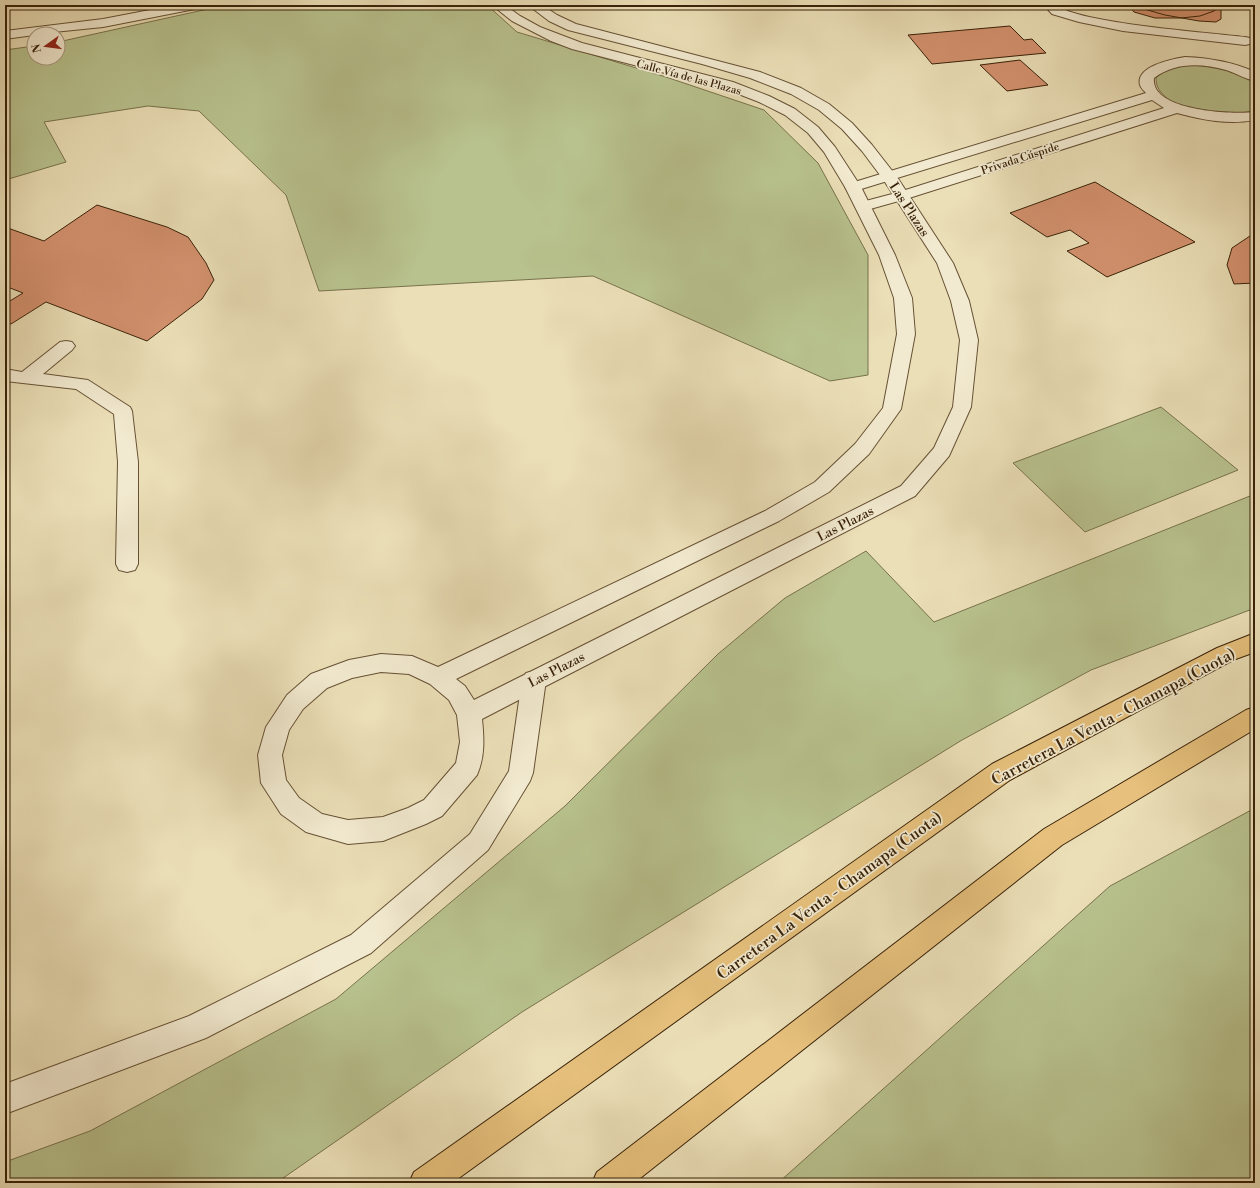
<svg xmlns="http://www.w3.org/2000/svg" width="1260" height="1188" viewBox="0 0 1260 1188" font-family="'Libre Bodoni',serif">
	<rect width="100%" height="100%" fill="#ebdfb7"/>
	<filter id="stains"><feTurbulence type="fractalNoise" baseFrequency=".005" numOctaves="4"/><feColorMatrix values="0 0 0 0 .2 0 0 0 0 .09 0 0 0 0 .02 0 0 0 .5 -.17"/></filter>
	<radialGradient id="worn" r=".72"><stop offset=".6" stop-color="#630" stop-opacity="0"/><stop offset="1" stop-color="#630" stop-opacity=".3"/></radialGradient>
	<path fill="#b8c28e" stroke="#78724c" d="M226 5H487L517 32 666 77 764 110 818 163 868 255V375L830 381 593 276 319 291 286 195 199 111 148 106 44 122 66 162 5 180V50L34 46V58H58V42Z
		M1189 65C1212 66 1233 70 1253 81L1255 82V110C1231 119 1155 112 1156 78 1166 68 1176 67 1189 65Z
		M1161 407 1238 470 1085 532 1013 463Z
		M1255 494V608L1091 670 962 740 522 1012 276 1183H5V1162L90 1131 336 999 565 806 718 654 785 598 866 551 934 622Z
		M1255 808V1183H778L1110 886Z"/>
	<path fill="#d3916e" stroke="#392209" d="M1128 5H1220V6L1214 11 1200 16 1181 18H1155L1134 12Z
		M1130 5H1221V19L1216 22 1199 21 1165 15Z
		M1010 26 1024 40 1032 39 1046 53 932 64 908 35Z
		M1020 60 1048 85 1007 91 980 65Z
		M1095 182 1195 242 1107 277 1067 251 1089 243 1070 230 1047 237 1010 213Z
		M97 205 167 227 188 237 206 263 214 280 202 299 147 341 46 302 11 324 5 322V304L23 293 5 286V227L44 241Z
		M1255 234V283L1234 284 1227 265 1232 248 1250 236Z"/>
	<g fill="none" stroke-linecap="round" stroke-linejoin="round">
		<g stroke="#665134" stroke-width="2">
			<path id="minor" d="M176 5H201L199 8 195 9 103 27 34 34V35L5 39V31L103 19Z
				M1044 5H1057C1075 23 1213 33 1245 37L1250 38 1251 41 1250 44 1245 45 1123 31 1079 22 1052 14Z
				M1185 57C1209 58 1233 62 1255 72V81C1245 79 1236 73 1226 70 1201 63 1175 62 1154 78 1150 111 1233 115 1255 112V120C1228 125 1203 120 1177 113L906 199 863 211 858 209 855 206 858 203 896 193 1164 108 1152 100 858 190 853 192 848 190 845 187 848 184 1146 93C1144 91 1141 88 1140 85 1135 66 1173 59 1185 57Z
				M66 341 72 342 75 346 72 350 43 374 88 380 130 407 132 411 138 462V564L135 570 127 572 119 570 116 564 118 462 114 414 76 389 5 381V369L22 372 60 342Z
				M534 671 542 673 546 680 533 773 530 781 488 850 371 953 206 1038 5 1114V1084L189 1016 351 935 470 834 509 771 522 680 526 673Z"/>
		</g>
		<g stroke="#665134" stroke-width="2">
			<path id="tertiary" d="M492 5H505L520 16 540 27 582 43 733 82 769 96 795 109 818 127 835 147 861 187 895 255 912 298 915 334 901 409 869 454 829 492 779 521 456 679 465 686 474 700 901 486 934 448 953 407 960 340 951 301 937 263 883 179 862 151 842 129 819 110 791 94 750 78 702 64 568 30 549 21 528 5H542L557 15 576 24 760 72 801 88 829 104 852 123 872 145 897 177 953 263 969 301 978 340 971 407 949 456 915 496 482 719C484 738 485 757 477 775L442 816 426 824 383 841 348 844 306 832 281 814 261 783 258 755 266 727 287 695 311 674 349 660 381 654 412 656 438 667 765 511 815 482 855 444 883 408 897 334 894 298 879 255 845 187 824 152 808 133 785 115 759 102 723 88 572 49 551 41 512 21ZM381 672 409 674 430 684 449 700 457 715 460 742 456 763 424 800 408 808 383 817 348 820 322 814 299 798 286 780 282 755 289 730 303 709 327 688 352 678Z"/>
		</g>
		<g stroke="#392209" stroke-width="2">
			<path id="motorway" d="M1255 633V652L1233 660 1010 780 452 1183H409L414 1172 992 764 1217 648Z
				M1255 707V729L1062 845 634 1183H592L597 1172 1044 829 1246 710Z"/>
		</g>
		<use href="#minor" fill="#f2ead0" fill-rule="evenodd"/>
		<use href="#tertiary" fill="#f2ead0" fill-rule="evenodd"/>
		<use href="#motorway" fill="#e6c07c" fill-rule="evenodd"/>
	</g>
	<g text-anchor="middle" stroke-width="3.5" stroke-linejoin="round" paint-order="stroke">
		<g font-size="11" fill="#392209" stroke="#f2ead0">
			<text transform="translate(689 77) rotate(15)" y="4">Calle Vía de las Plazas</text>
			<text transform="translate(1020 158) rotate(-18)" y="4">Privada Cúspide</text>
		</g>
		<g font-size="13" fill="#392209" stroke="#f2ead0">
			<text transform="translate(910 209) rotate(57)" y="5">Las Plazas</text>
			<text transform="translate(845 523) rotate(-27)" y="5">Las Plazas</text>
			<text transform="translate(556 669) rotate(-27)" y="5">Las Plazas</text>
		</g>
		<g font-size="16" fill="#392209" stroke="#f2ead0">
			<text transform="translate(1113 716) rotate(-28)" y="6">Carretera La Venta - Chamapa (Cuota)</text>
			<text transform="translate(829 895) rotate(-36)" y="6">Carretera La Venta - Chamapa (Cuota)</text>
		</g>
	</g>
	<rect width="1260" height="1188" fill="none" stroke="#ebdfb7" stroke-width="20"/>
	<rect x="6" y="6" width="1248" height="1176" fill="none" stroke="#392209" stroke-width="2"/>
	<rect x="10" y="10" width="1240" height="1168" fill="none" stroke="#392209"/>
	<g transform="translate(46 46) rotate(256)"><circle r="19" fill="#f2ead0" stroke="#a89a80"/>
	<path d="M0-3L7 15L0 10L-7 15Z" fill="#8f2418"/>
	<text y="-6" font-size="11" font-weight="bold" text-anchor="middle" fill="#392209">N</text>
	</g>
	<rect width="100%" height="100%" filter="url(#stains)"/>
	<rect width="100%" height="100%" fill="url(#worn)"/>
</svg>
